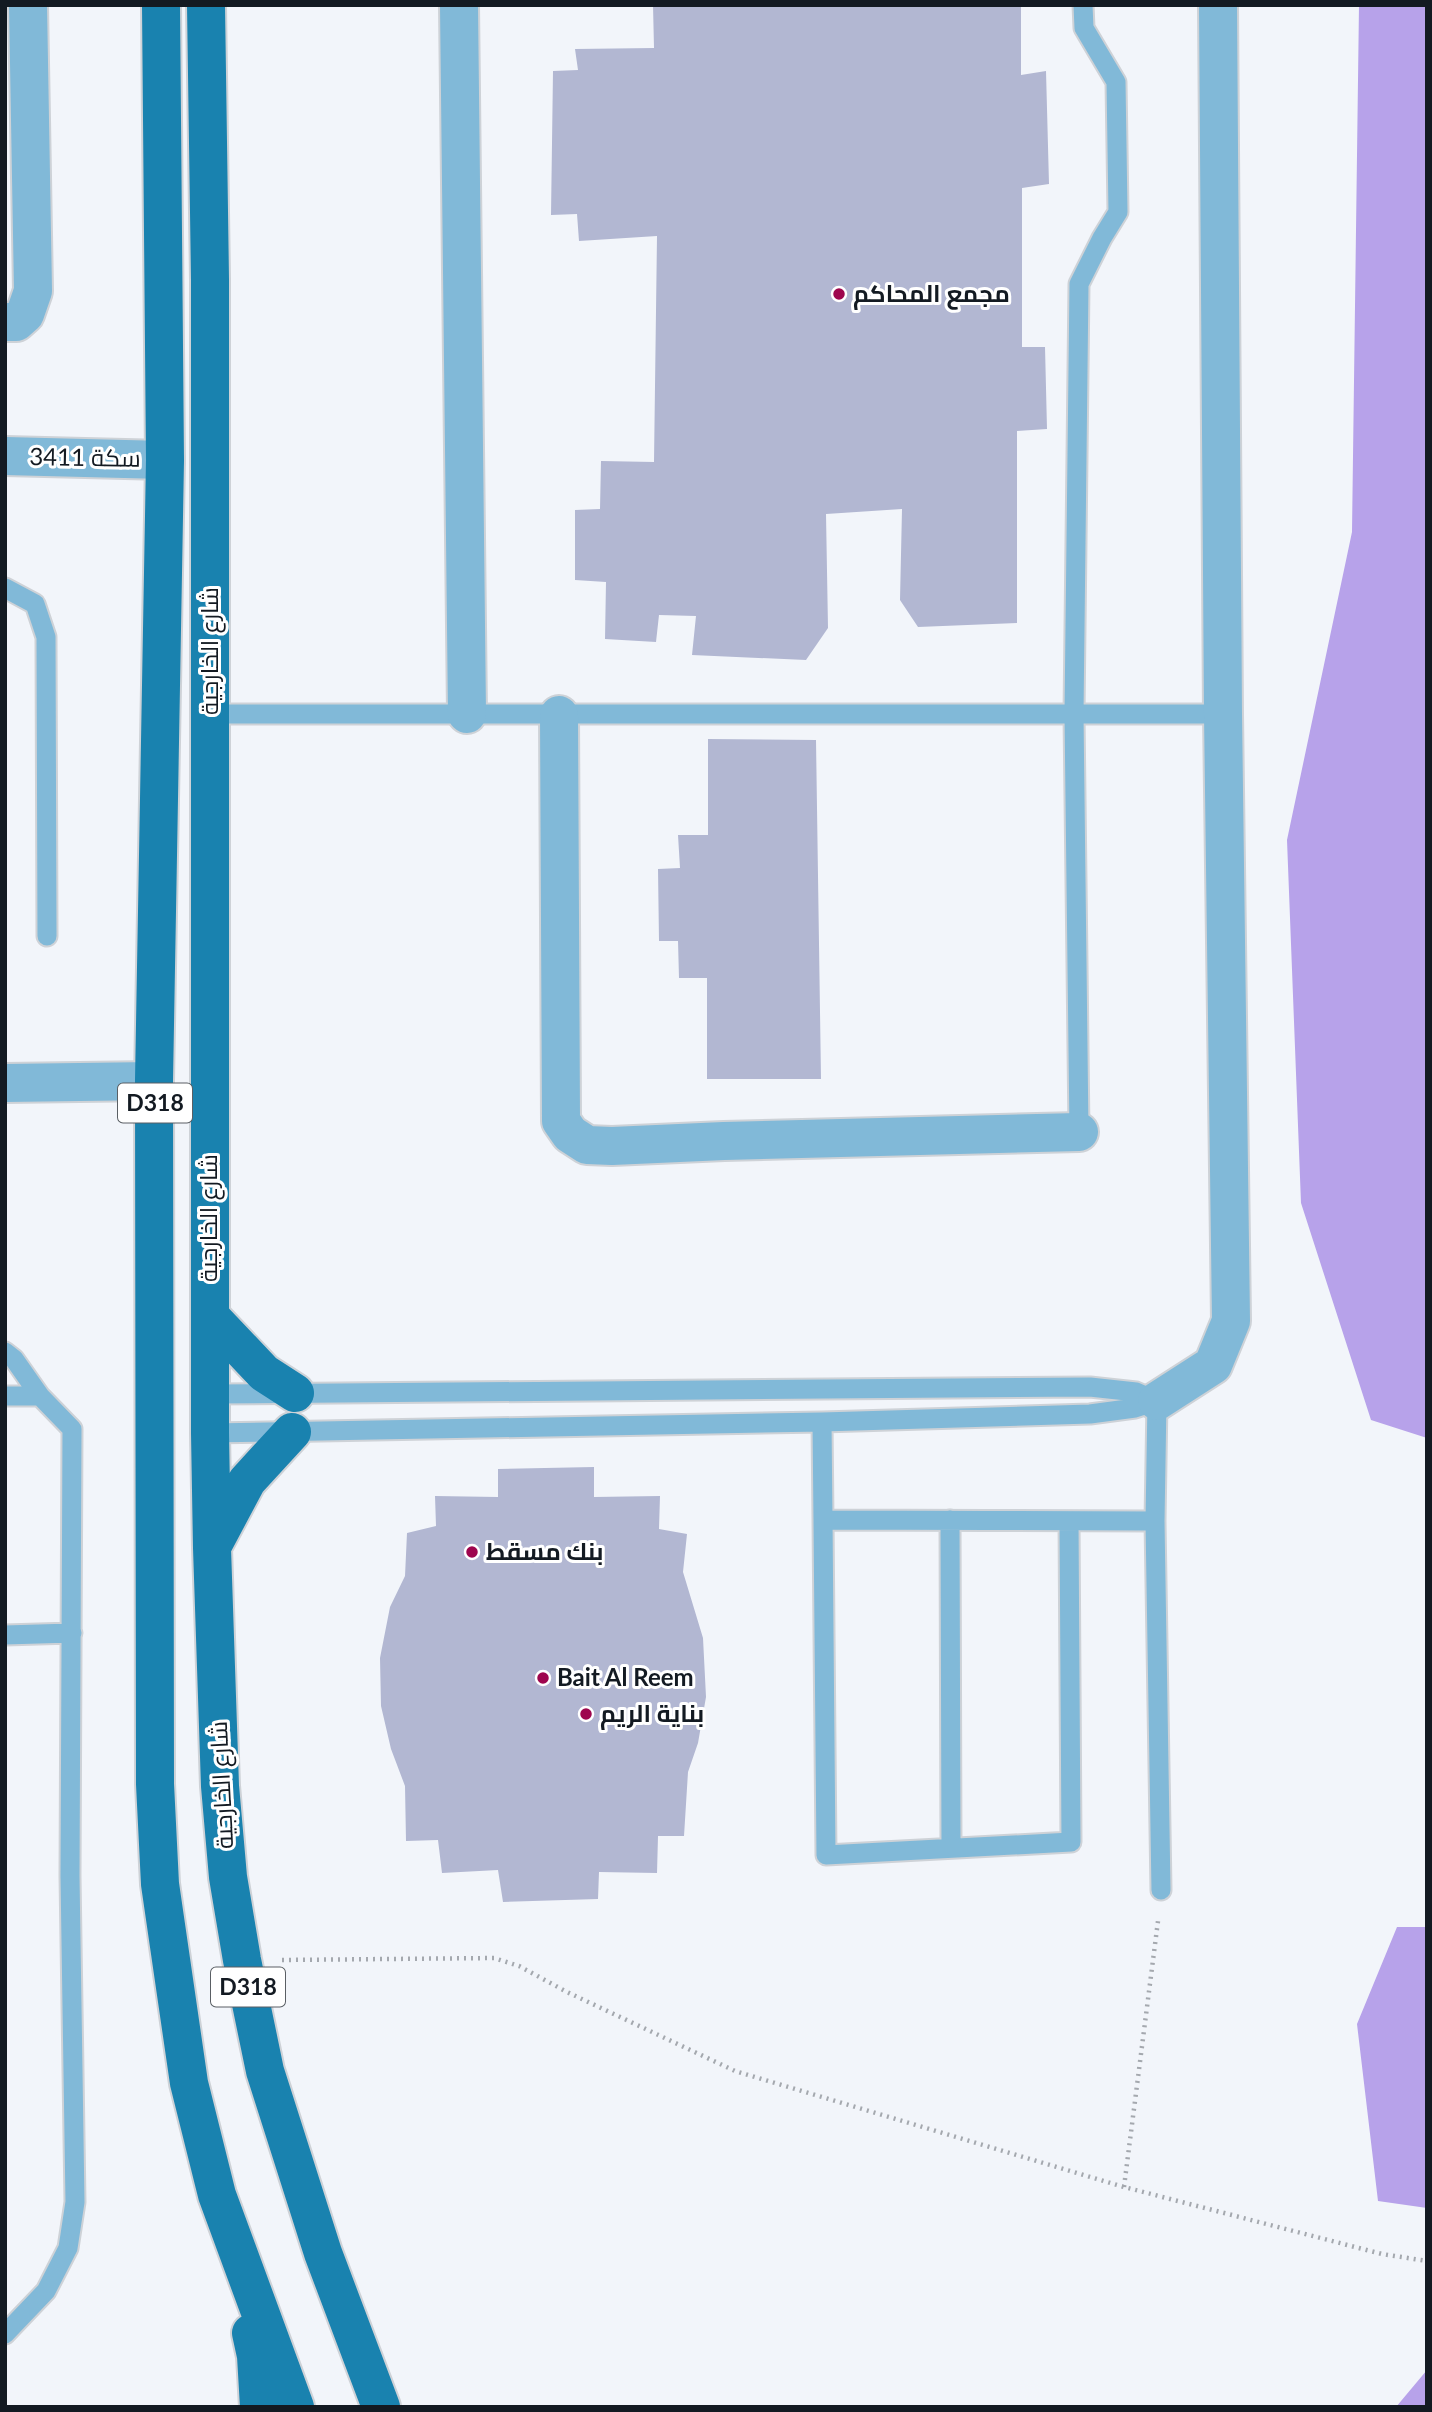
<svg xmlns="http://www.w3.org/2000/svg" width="1432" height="2412" viewBox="0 0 1432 2412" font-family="Lato,Cairo,sans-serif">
	<rect width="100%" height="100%" fill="#f2f5fa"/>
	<path fill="#b7a2ea" d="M1359 5H1427V1438L1371 1420 1301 1203 1287 840 1352 532Z
		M1397 1927H1427V2208L1378 2201 1357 2024Z
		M1427 2370V2407H1396Z"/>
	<path fill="#b2b7d2" d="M653 5H1021V75L1046 71 1049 184 1022 188V347H1045L1047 429 1017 431V623L918 627 900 600 902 509 826 514 828 628 806 660 692 655 696 616 659 615 656 642 605 639 606 582 575 580V510L600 509 601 461 654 462 657 236 579 241 577 214 551 215 553 71 578 70 575 49 654 48Z
		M708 739 816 740 821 1079H707V978H679L678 941H659L658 869 680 868 678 835H708Z
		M594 1467V1497L660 1496 659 1529 687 1534 683 1572 703 1638 706 1697 698 1743 688 1772 684 1836H658L657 1873 599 1872 598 1899 503 1902 498 1870 442 1873 438 1840 406 1841 405 1786 391 1749 381 1706 380 1658 390 1607 405 1576 407 1533 436 1526 435 1496 498 1497V1469Z"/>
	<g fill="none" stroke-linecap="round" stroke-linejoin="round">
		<g stroke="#ced2d7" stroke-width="23">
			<path id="lane" d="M5 588 35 604 46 637 47 936
				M210 714H1223
				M1079 1132 1074 714 1079 284 1102 238 1118 212 1116 82 1084 28 1083 5
				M5 1352 14 1359 40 1396 72 1429 70 1876 75 2202 68 2248 46 2291 5 2334
				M210 1394 1090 1387 1136 1392 1157 1401
				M5 1396H40
				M1157 1401 1155 1521 1161 1890
				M822 1422 823 1520
				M210 1433 822 1422 1090 1414 1135 1408 1157 1401
				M950 1520 951 1848
				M1069 1521 1071 1842 826 1855 823 1520C934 1520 1044 1521 1155 1521
				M5 1635 72 1633"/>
		</g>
		<g stroke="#ced2d7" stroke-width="42">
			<path id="street" d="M459 5 467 714
				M5 322H16L25 314 33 291 28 5
				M5 456 165 460
				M559 715 561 1121 570 1134 587 1145 612 1146 724 1141 1079 1132
				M5 1083 154 1081
				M1157 1401 1213 1365 1231 1321 1223 714 1218 5"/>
		</g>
		<g stroke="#ced2d7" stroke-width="42">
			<path id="primary" d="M161 5 165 460 154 1081 155 1784 160 1884 189 2083 217 2195 295 2407
				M206 5 210 280V1433L212 1548 220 1786 228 1877 242 1960 265 2071 323 2253 381 2407
				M210 1316 264 1373 295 1393
				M214 1543 247 1481 292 1432
				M251 2333 256 2356 259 2407"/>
		</g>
		<path stroke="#a4a8ae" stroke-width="4.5" stroke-dasharray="2 5" stroke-linecap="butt" d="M282 1960 494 1958 519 1966 567 1992 735 2071 1124 2187 1382 2254 1427 2261
			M1124 2187 1158 1921"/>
		<use href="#lane" stroke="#81b9d8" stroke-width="19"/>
		<use href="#street" stroke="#81b9d8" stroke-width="38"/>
		<use href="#primary" stroke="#1982af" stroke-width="38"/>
	</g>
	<g fill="#9e054e" stroke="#fff" stroke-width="2.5">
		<circle cx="839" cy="294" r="7"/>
		<circle cx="472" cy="1552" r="7"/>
		<circle cx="543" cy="1678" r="7"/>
		<circle cx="586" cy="1714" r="7"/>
	</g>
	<g text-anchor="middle" stroke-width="6" stroke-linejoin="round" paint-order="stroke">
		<g fill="#fff" stroke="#5a5f64" stroke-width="2">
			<rect x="118" y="1083.5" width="74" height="39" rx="5"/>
			<rect x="211" y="1967.5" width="74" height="39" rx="5"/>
		</g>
		<g font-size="23" font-weight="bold" fill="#131a22">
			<text x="155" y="1111">D318</text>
			<text x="248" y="1995">D318</text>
		</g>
		<g font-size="24" font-weight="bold" fill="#131a22" stroke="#fff" text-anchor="start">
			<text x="853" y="302">مجمع المحاكم</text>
			<text x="486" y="1560">بنك مسقط</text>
			<text x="557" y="1686">Bait Al Reem</text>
			<text x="600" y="1722">بناية الريم</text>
		</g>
		<g font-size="24" fill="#131a22" stroke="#fff">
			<text transform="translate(85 458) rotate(1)" y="8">سكة 3411</text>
			<text transform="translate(210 651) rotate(-90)" y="8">شارع الخارجية</text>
			<text transform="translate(209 1218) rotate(-90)" y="8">شارع الخارجية</text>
			<text transform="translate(222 1785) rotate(-93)" y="8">شارع الخارجية</text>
		</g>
	</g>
	<rect width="1432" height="2412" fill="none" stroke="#131a22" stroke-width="14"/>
</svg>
